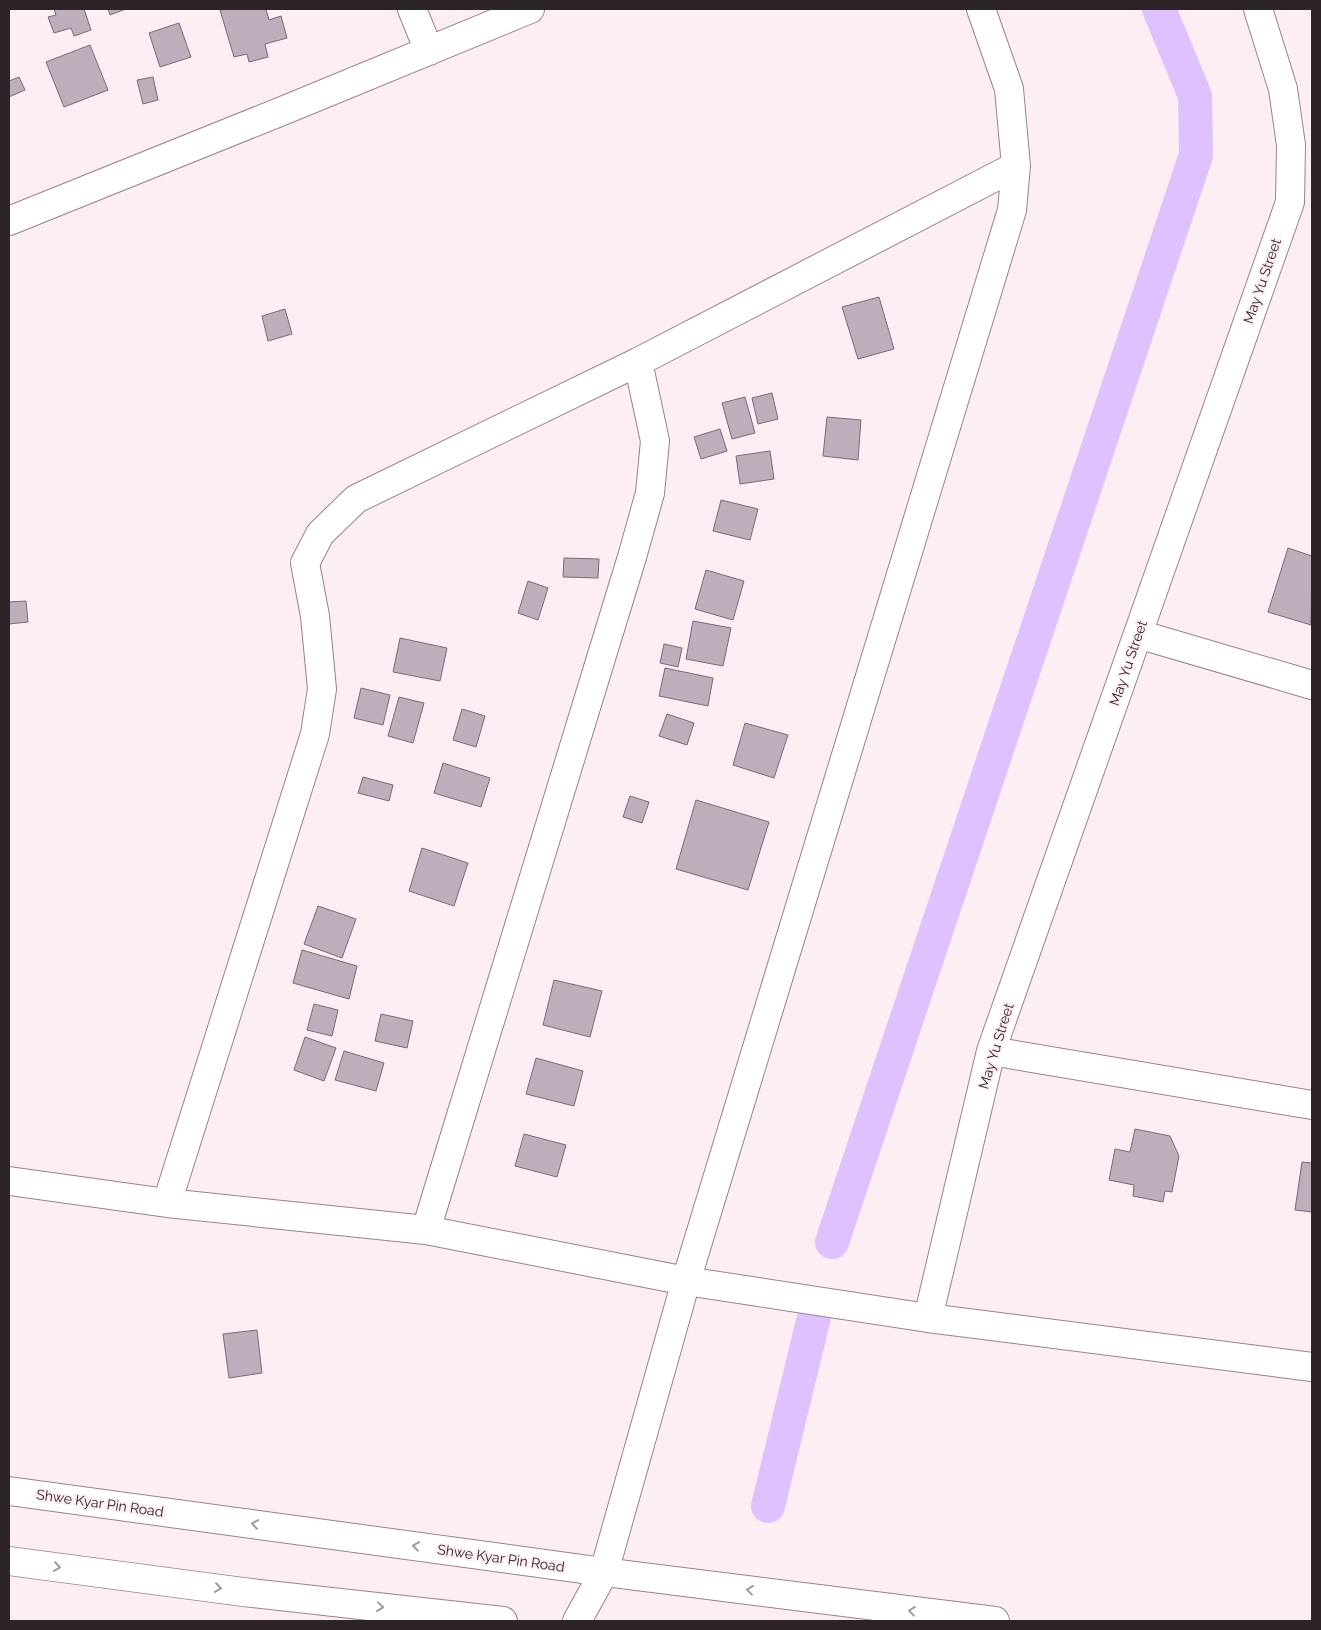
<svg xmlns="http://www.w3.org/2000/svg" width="1321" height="1630" viewBox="0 0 1321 1630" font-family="Raleway,sans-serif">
	<rect width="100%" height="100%" fill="#fdeef3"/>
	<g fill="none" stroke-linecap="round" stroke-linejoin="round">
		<path stroke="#dec1fe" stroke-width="34" d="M832 1242 1196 155 1195 96 1159 9
			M768 1506 814 1317"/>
	</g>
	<path fill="#bfadbc" stroke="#7a6a78" d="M54 9H84L91 30 74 36 71 28 54 33 48 17 56 15Z
		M108 9H126L110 15Z
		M226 9H266L269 20 281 16 287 38 265 44 268 57 249 62 247 54 234 57 220 10Z
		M179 23 191 57 160 67 149 33Z
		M90 45 108 90 64 107 46 62Z
		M19 77 25 90 9 97V81Z
		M153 77 158 100 143 104 137 80Z
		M879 297 894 349 858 359 842 307Z
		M285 309 292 334 268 341 262 316Z
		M772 393 778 419 758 424 752 398Z
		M745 397 755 433 732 439 722 403Z
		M827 417 861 420 858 460 823 456Z
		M720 429 727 451 701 459 694 437Z
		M770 451 774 479 740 484 736 456Z
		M721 500 758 509 750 540 713 531Z
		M1288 548 1312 556 1311 625 1268 612Z
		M564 558 599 559 598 578 563 577Z
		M706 570 744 581 733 620 695 609Z
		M528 581 548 588 538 620 518 613Z
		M26 601 28 622 9 624V602Z
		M693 621 731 628 723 666 686 659Z
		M400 638 447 648 440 681 393 672Z
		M664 644 682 648 678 667 660 663Z
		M665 668 713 678 708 706 659 696Z
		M361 688 390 695 383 725 354 718Z
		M399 697 424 703 413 743 388 736Z
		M462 709 485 716 476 747 453 740Z
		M667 714 694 723 687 745 659 736Z
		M745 723 788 735 774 778 733 765Z
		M443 763 490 778 481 807 434 793Z
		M363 777 393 785 389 801 358 793Z
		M630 796 649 802 642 823 623 817Z
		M696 800 769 822 748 890 676 869Z
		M422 848 468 863 454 906 409 891Z
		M318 906 356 919 342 958 304 944Z
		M302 950 357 966 349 999 293 983Z
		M554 980 602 991 590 1037 543 1025Z
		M314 1004 338 1010 332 1036 307 1030Z
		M381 1014 413 1021 407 1048 375 1041Z
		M305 1037 336 1048 324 1081 294 1070Z
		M344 1051 384 1063 376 1091 335 1080Z
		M536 1058 583 1071 574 1106 526 1094Z
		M1135 1129 1170 1136 1179 1156 1172 1192 1165 1191 1163 1202 1133 1196 1134 1185 1109 1180 1115 1149 1130 1152Z
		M524 1134 566 1145 557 1177 515 1166Z
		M1302 1162 1312 1163V1212L1295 1210Z
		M257 1330 262 1373 229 1378 223 1334Z"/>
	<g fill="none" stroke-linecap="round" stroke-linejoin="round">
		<g stroke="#99838b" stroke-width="30">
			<path id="street" d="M412 9 429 51
				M9 221 292 107 530 9
				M1138 634 1312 685
				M991 1051 1312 1105
				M9 1181 167 1203 426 1230 686 1281 928 1318 1312 1367
				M167 1203 315 734 322 689 315 616 305 563 320 534 356 499 638 362 1016 166
				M426 1230 632 557 650 493 655 441 638 362
				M928 1318 991 1051 1290 202 1291 145 1283 89 1258 9
				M577 1621 604 1572 686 1281 1012 210 1016 166 1009 89 981 9"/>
		</g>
		<g stroke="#99838b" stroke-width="30">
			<path id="secondary" d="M9 1491 604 1572 995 1621
				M9 1561 243 1592 503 1621"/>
		</g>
		<use href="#street" stroke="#fff" stroke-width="28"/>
		<use href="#secondary" stroke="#fff" stroke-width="28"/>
	</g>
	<defs><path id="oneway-chevron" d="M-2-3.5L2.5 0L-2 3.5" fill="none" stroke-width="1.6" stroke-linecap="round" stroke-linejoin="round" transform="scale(1.25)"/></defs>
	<g stroke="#a09c9e">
		<use href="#oneway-chevron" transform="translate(255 1524) rotate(-172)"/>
		<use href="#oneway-chevron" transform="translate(416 1546) rotate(-172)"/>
		<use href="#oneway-chevron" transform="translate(57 1567) rotate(8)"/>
		<use href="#oneway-chevron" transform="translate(218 1588) rotate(8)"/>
		<use href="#oneway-chevron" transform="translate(750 1590) rotate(-173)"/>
		<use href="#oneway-chevron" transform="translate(380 1607) rotate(6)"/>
		<use href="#oneway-chevron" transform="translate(912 1611) rotate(-173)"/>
	</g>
	<g text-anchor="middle" stroke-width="4" stroke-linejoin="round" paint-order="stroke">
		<g font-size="14" fill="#2d2427" stroke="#fdeef3">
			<text transform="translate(1262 281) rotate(-71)" y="5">May Yu Street</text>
			<text transform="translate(1128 663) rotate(-71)" y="5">May Yu Street</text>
			<text transform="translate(996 1046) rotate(-73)" y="5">May Yu Street</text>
			<text transform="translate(100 1503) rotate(8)" y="5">Shwe Kyar Pin Road</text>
			<text transform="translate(501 1558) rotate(8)" y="5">Shwe Kyar Pin Road</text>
		</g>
	</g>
	<rect width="1321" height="1630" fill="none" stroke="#2d2427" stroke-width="20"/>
</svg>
